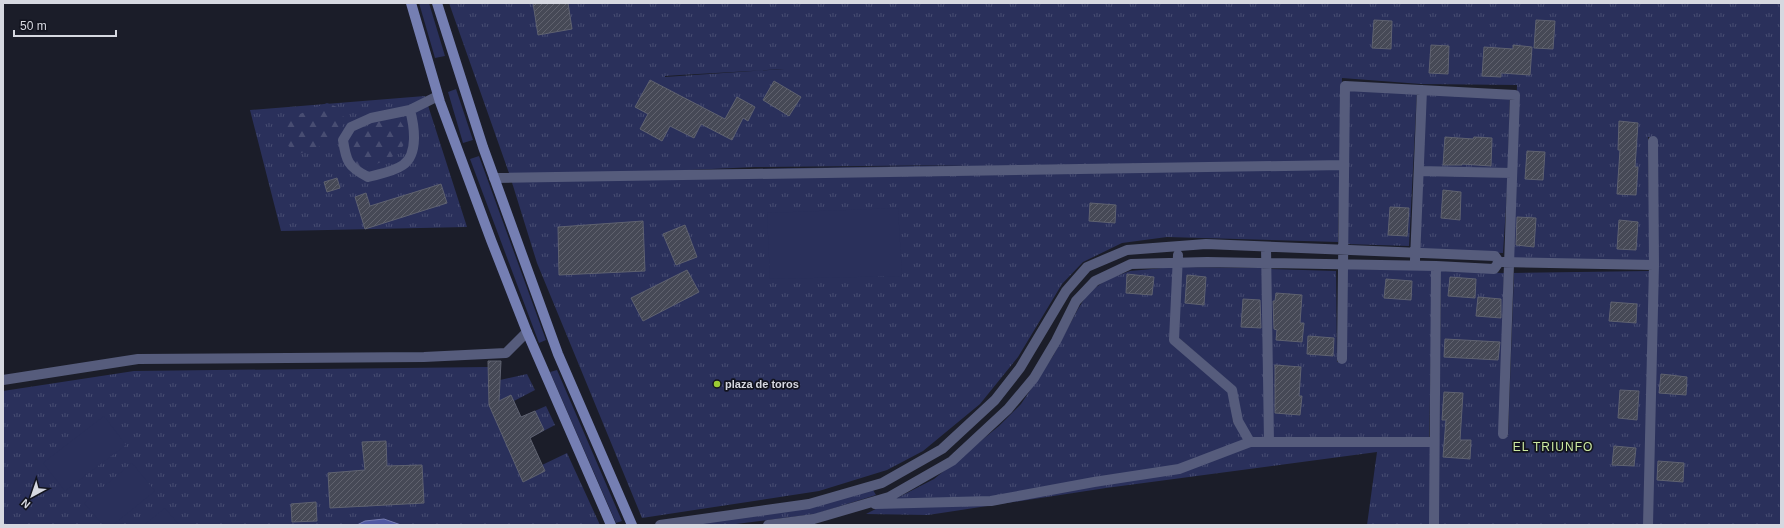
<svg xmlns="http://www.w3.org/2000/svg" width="1784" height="528" viewBox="0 0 1784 528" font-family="Helvetica,sans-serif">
	<defs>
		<pattern id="grass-tufts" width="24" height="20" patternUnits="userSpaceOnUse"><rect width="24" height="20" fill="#2a305b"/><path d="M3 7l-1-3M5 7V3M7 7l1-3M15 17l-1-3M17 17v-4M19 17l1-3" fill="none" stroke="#484d72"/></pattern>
		<pattern id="forest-firs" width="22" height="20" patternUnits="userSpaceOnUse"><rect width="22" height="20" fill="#2a305b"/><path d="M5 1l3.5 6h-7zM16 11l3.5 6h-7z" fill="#484d72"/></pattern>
		<pattern id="building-hatch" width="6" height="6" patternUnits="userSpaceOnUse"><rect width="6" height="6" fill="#464956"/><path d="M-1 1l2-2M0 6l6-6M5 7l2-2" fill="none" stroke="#60626e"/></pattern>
	</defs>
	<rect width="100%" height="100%" fill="#1b1d29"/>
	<path fill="url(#grass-tufts)" fill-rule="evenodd" d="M449 3H1781V525H1650L1655 138 1648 137 1650 261 1513 259 1517 85 1421 84 1342 78 1338 242 1167 237 1122 243 1083 262 1062 284 1018 357 980 404 923 451 887 470 819 491 642 518 537 263 510 176ZM784 69 665 77V76L680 75ZM968 165 689 170 755 167Z
		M1347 84 1417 91 1409 246 1345 244Z
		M1425 90 1510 91 1508 169 1422 168Z
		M425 96 467 227 281 231 250 110Z
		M1422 174 1508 176 1503 253 1420 250Z
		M1174 267 1170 341 1230 391 1233 422 1248 445H1430V525H1367L1377 452 1106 488 928 515 866 514 934 479 999 426 1021 404 1053 356 1078 309 1088 293 1106 280 1130 271Z
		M1180 267 1263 268 1266 439H1252L1241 419 1235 387 1178 337Z
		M1270 269 1336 271 1337 362 1344 361 1345 269 1433 270 1429 438 1272 439Z
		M1441 271 1504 273 1499 436H1508L1514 273 1650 271 1644 525H1438Z
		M488 367 489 391H500V380L527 374 535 390 514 401 521 417 546 406 555 425 530 438 542 465 567 453 600 525H3V391L134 371Z
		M873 490 876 495 815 514 728 525H692Z"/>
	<path fill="url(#forest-firs)" d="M327 103 337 107 345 119C339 143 319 147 298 154L286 144 285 127 290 118Z
		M390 117 400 121 408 134C402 158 382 162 361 169L349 158 348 141 353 132Z"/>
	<path fill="#2a305b" d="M419 3H429L445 56 435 58Z
		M456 89 473 140 463 143 448 92Z
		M479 156 546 340 539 343 470 159Z
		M898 208 902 276 770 279 767 213Z
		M557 370 622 521 616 523 550 372Z
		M104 416 126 445 65 491 43 463Z
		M132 463 155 491 113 525H103L84 503Z
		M165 508 179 525H144Z"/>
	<path fill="#4f58a2" stroke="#787eb5" d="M384 519 401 525H357L365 521Z"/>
	<path fill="url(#building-hatch)" stroke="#5f6270" d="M533 3H568L572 29 538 35Z
		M1374 20 1392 21 1391 49 1372 48Z
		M1536 20 1555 21 1553 49 1534 48Z
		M1431 45 1449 46 1448 74 1429 73Z
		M1513 45 1532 47 1530 75 1501 73V77L1482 76 1484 47 1513 49Z
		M650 80 725 119 737 97 755 107 748 121 743 118 732 140 701 124 694 138 670 126 662 141 640 129 648 114 635 107Z
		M774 81 801 97 789 116 763 100Z
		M1619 121 1638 123 1635 167H1638L1636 195 1617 194 1620 150H1618Z
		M1445 137 1473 139 1474 137 1492 138 1491 166 1462 164V165H1443Z
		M1527 151 1545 152 1543 180 1525 179Z
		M337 178 340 188 327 192 324 182Z
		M441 184 447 203 365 229 355 197 366 193 370 206Z
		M1443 190 1461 192 1460 220 1441 218Z
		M1090 203 1116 205 1115 223 1089 221Z
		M1390 207 1409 208 1407 236 1388 235Z
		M1517 217 1536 218 1534 247 1516 245Z
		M1619 220 1638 222 1636 250 1617 249Z
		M643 221 645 271 559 275 558 227Z
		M685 225 697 257 676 265 663 234Z
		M687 270 699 292 643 321 631 298Z
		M1127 274 1154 277 1152 295 1126 293Z
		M1187 275 1206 277 1204 305 1185 303Z
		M1450 277 1476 279 1475 298 1448 296Z
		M1386 279 1412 281 1411 300 1384 298Z
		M1276 293 1302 295 1300 323H1304L1302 342 1276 340 1277 330 1274 329 1273 301H1275Z
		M1478 297 1501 299V318L1476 316Z
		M1243 299 1260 300 1261 328 1241 327Z
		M1611 302 1637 304 1636 323 1609 321Z
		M1308 336 1334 338 1333 356 1307 354Z
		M1445 339 1500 342 1498 360 1444 357Z
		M488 361H501L499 401 511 395 521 417 535 411 544 430 530 438 545 471 523 482 489 405Z
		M1275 365 1301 367 1299 396H1302L1300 415 1275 413Z
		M1661 374 1687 377 1686 395 1659 393Z
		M1620 390 1639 391 1637 420 1618 418Z
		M1444 392 1463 393 1460 440H1471L1470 459 1443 457 1446 420H1442Z
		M386 441 387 466 422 465 424 503 330 508 328 473 365 470 362 442Z
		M1614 446 1636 448 1634 466 1612 465Z
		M1658 461 1684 463 1683 482 1657 480Z
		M316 502 317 521 292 522 291 504Z"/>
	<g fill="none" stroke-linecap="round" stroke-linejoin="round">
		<path stroke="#565c7c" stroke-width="10" d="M410 110C414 125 419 154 403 165 393 172 379 174 368 177 348 167 346 161 343 140L351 127 371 118 410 110 438 96
			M1419 171 1512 173
			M494 178 1344 165
			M1266 247 1269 442
			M1178 255 1174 340 1232 390 1238 421 1250 442
			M1415 260 1422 90
			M1503 262 1654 265
			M1342 359 1345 86 1515 95 1503 434
			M3 380 138 359 424 357 506 353 527 332
			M875 504 991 501 1094 482 1179 469 1250 442H1433
			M660 525 809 504 882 483 942 449 995 400 1020 368 1066 291 1087 267 1127 250 1206 244 1495 256 1499 262
			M768 525 814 519 889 497 952 461 1008 409 1034 378 1056 341 1076 301 1095 281 1131 264 1207 262 1436 266 1494 269 1499 262
			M1434 525 1436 266
			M1648 525 1654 265 1653 141"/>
		<path stroke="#757fb3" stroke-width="10" d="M411 3 440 102 491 240 527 332 611 525
			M437 3 483 147 558 354 632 525"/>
	</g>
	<circle fill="#9bcb33" stroke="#12141f" stroke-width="1.5" cx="717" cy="384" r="4"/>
	<g text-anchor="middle" stroke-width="3.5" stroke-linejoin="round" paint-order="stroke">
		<g font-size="11" font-weight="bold" fill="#d6d8e0" stroke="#12141f" text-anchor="start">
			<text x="725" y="388">plaza de toros</text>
		</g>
		<g font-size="12" letter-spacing="1" fill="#cce9a0" stroke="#12141f">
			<text x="1553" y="451">EL TRIUNFO</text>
		</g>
	</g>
	<rect width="1784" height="528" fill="none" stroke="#d6d8e0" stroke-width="8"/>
	<g transform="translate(32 496) rotate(220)" stroke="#12141f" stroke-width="3" paint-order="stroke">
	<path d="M0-3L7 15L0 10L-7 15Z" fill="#d6d8e0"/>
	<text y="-6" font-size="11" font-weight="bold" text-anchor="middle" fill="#d6d8e0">N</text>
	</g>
	<path d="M14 30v6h102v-6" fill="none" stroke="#d6d8e0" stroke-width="2"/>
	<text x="20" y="30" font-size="12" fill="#d6d8e0" stroke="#12141f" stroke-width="3" paint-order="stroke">50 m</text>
</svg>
